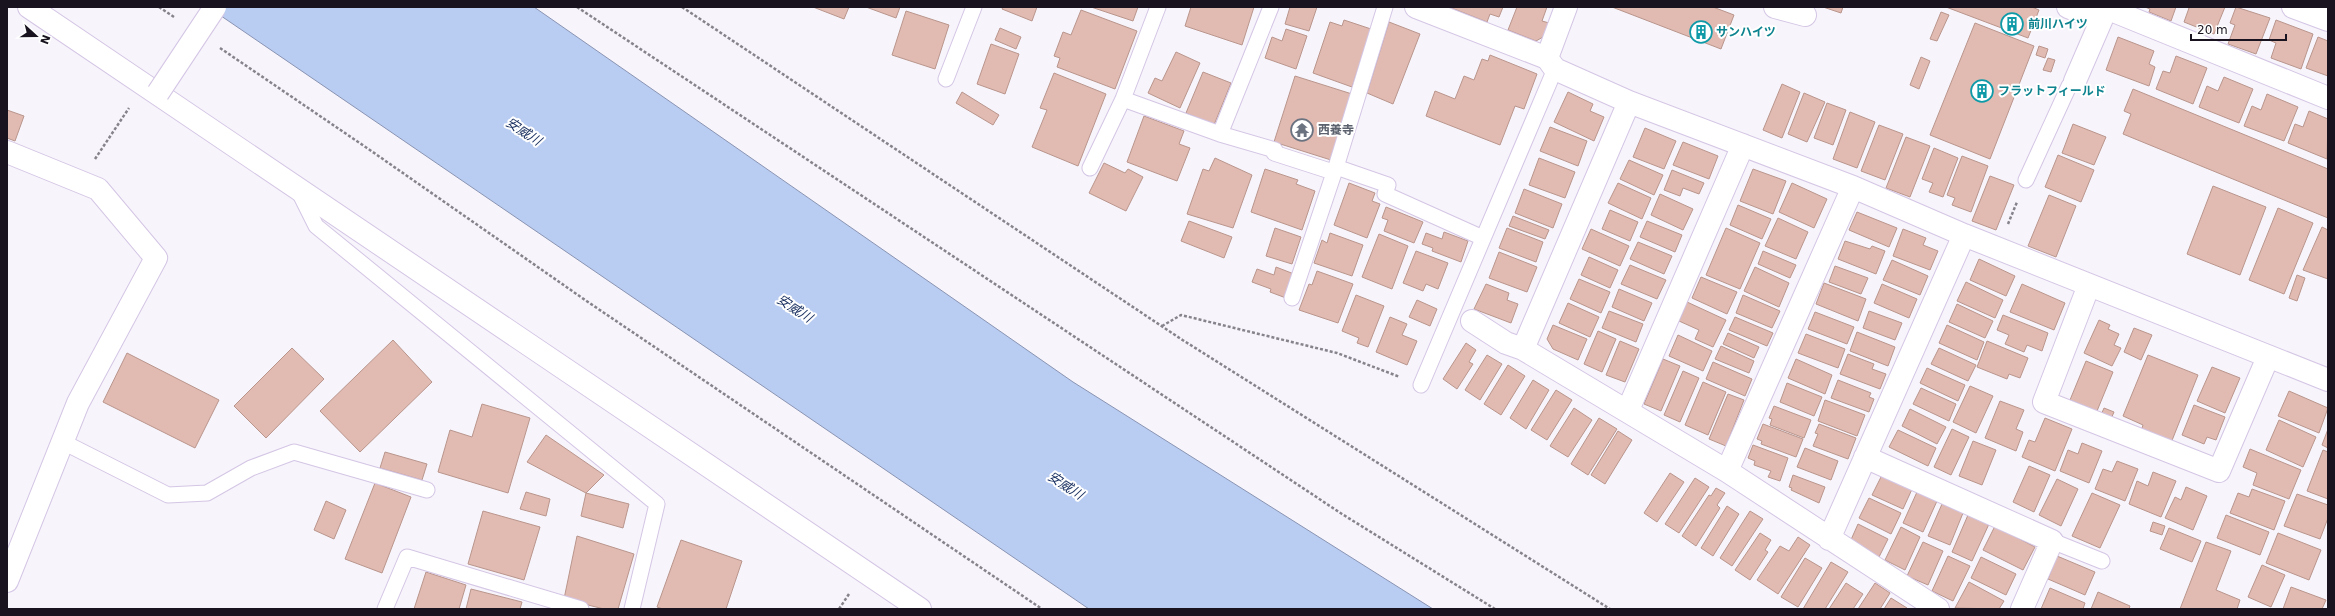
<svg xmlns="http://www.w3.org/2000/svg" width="2335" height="616" viewBox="0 0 2335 616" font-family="'DejaVu Sans','Noto Sans JP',sans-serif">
	<rect width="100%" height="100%" fill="#f7f4fb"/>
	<path fill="#b9ccf2" stroke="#8994b2" d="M208 7H534L1073 382 1433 609H1089Z"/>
	<path fill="#e1bbb2" stroke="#b9958c" d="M813 7H849L844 19Z
		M866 7H900L896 18Z
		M1003 7H1037L1032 21 1002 9Z
		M1091 7H1138L1133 21Z
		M1191 7H1254L1242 45 1185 26Z
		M1290 7H1317L1309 31 1285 24Z
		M1449 7H1503L1499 17 1490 14 1487 22Z
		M1517 7H1547L1542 21 1549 23 1543 37 1536 41 1508 30Z
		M1612 7H1713L1734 15 1721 49Z
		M1823 7H1843L1841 13Z
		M1946 7H2032L2039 10 2028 38Z
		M2145 7H2176L2171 21 2149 12 2150 9Z
		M2186 7H2225L2214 34 2184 22 2189 8Z
		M2236 7 2270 18 2256 54 2228 44 2235 25 2230 23Z
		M1081 10 1137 31 1115 89 1057 67 1060 58 1054 56 1063 32 1071 35Z
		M906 11 949 25 935 69 892 55Z
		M1941 12 1949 15 1937 41 1930 39Z
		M1344 20 1371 29 1352 87 1313 73 1330 22 1342 26Z
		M2276 20 2313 34 2301 69 2271 58 2276 43 2269 40Z
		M1389 22 1420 34 1393 104 1367 93Z
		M1975 23 2034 46 1990 159 1930 135Z
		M1000 28 1021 37 1016 49 995 40Z
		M1286 29 1307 36 1296 69 1265 58 1272 37 1282 41Z
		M2118 37 2154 51 2149 64 2155 67 2149 86 2106 70Z
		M2318 37 2328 41V76L2306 68Z
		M991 44 1019 54 1005 94 977 84Z
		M2039 46 2048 49 2045 58 2036 55Z
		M1176 52 1200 63 1180 108 1148 93 1155 78 1162 81Z
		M1490 55 1537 74 1524 109 1515 106 1500 145 1426 116 1435 91 1455 99 1464 76 1474 80 1482 59 1488 61Z
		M2176 56 2207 68 2193 104 2156 89 2163 71 2170 73Z
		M1921 57 1930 61 1919 89 1910 85Z
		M2048 58 2055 60 2051 72 2043 70Z
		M1203 72 1231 83 1214 125 1186 113Z
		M1054 73 1106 94 1078 166 1032 147 1047 110 1040 108Z
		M1295 76 1352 94 1331 160 1274 142Z
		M2224 77 2253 89 2239 123 2199 107 2207 86 2218 91Z
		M1782 84 1800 92 1782 138 1763 130Z
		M2133 89 2328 169V218L2123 134 2131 114 2124 111Z
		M962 92 999 115 993 125 956 103Z
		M1568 92 1593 104 1590 111 1604 117 1594 141 1554 122Z
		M1804 93 1825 102 1807 142 1788 134Z
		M2267 94 2298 107 2284 141 2244 126 2252 106 2261 110Z
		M1827 103 1846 110 1833 145 1814 138Z
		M7 110 24 116 15 141 7 138Z
		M2309 111 2328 119 2327 159 2288 143 2295 124 2303 127Z
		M1850 112 1875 122 1857 168 1833 159Z
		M1144 116 1184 131 1179 144 1190 148 1177 181 1127 162Z
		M2073 124 2106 137 2094 165 2062 153Z
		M1879 125 1903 134 1885 180 1861 171Z
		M1550 127 1587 141 1578 166 1540 151Z
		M1645 128 1676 141 1664 169 1633 157Z
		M1906 137 1930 146 1910 197 1886 188Z
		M1683 142 1718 156 1709 179 1673 165Z
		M1934 148 1958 158 1943 197 1929 192 1933 183 1922 179Z
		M2058 155 2094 170 2081 202 2045 187Z
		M1962 156 1988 166 1971 212 1952 205 1955 198 1947 195Z
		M1215 158 1252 175 1233 228 1187 214 1203 169 1209 171Z
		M1539 158 1575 172 1565 198 1529 185Z
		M1629 160 1663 175 1654 195 1620 179Z
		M1104 163 1125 173 1128 169 1143 177 1126 211 1089 193Z
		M1265 169 1298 180 1296 184 1315 191 1302 230 1251 212Z
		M1753 169 1786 181 1773 214 1740 201Z
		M1672 170 1704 183 1699 194 1683 188 1680 196 1664 190Z
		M1990 176 2014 185 1996 230 1972 221Z
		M1349 183 1375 193 1372 201 1380 204 1367 238 1334 225Z
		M1618 183 1651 198 1642 219 1608 203Z
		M1792 183 1827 199 1814 228 1779 212Z
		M2213 186 2266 207 2240 275 2187 254Z
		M1524 189 1562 204 1553 228 1515 213Z
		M1660 194 1693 209 1683 230 1651 215Z
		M2049 195 2076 206 2056 257 2028 246Z
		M1738 205 1771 219 1762 239 1730 225Z
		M1386 207 1423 222 1414 243 1384 231 1388 220 1382 218Z
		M2278 208 2313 223 2284 294 2249 280Z
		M1610 210 1638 222 1630 241 1602 229Z
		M1857 212 1897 228 1889 247 1849 230Z
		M1513 216 1549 230 1545 239 1509 226Z
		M1778 218 1808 232 1796 259 1765 246Z
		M1189 221 1232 237 1224 258 1181 241Z
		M1647 221 1682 235 1675 252 1640 237Z
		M2322 227 2328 230V279L2303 270Z
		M1275 228 1301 237 1292 264 1266 256Z
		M1507 228 1543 242 1536 262 1499 248Z
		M1726 228 1760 243 1740 289 1706 275Z
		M1591 229 1629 246 1620 266 1582 249Z
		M1903 229 1926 238 1923 245 1938 251 1930 270 1893 256Z
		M1444 232 1468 241 1461 262 1432 251 1433 248 1422 244 1426 233 1442 239Z
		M1330 233 1363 245 1352 276 1314 263 1322 240 1327 243Z
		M1379 234 1408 246 1392 289 1362 277Z
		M1845 241 1870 249 1872 246 1885 251 1876 274 1838 259Z
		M1638 242 1672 256 1664 274 1630 259Z
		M1416 251 1448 263 1438 289 1426 284 1423 291 1403 283Z
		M1763 251 1796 265 1790 278 1758 264Z
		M1499 252 1537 267 1527 292 1489 278Z
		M1589 257 1618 270 1610 288 1581 275Z
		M1979 259 2015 276 2006 296 1970 280Z
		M1892 260 1928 276 1920 295 1883 280Z
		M1630 265 1666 280 1657 299 1621 284Z
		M1835 266 1868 278 1861 294 1829 282Z
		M1276 267 1294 274 1286 298 1270 292 1271 289 1252 282 1257 269 1274 275Z
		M1755 267 1789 283 1779 307 1744 291Z
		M1317 271 1353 284 1338 323 1299 310 1309 284 1312 285Z
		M2297 275 2305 278 2297 301 2289 298Z
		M1701 277 1737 292 1727 314 1692 298Z
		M1579 279 1610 292 1601 313 1570 299Z
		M1966 282 2003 300 1995 318 1957 301Z
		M1824 283 1866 299 1858 321 1816 304Z
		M1486 284 1509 293 1507 300 1518 304 1511 323 1474 309Z
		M1882 284 1917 299 1909 318 1874 303Z
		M2022 284 2065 303 2054 330 2010 312Z
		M1619 289 1652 303 1644 321 1612 307Z
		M1356 295 1384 306 1368 347 1357 343 1359 338 1342 331Z
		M1743 295 1780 311 1772 328 1736 313Z
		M1417 300 1437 309 1430 326 1409 317Z
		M1687 302 1726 320 1713 347 1695 339 1699 330 1679 321Z
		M1568 303 1599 317 1590 337 1559 323Z
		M1957 304 1993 321 1985 338 1949 322Z
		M1609 311 1643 324 1636 342 1602 328Z
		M1869 311 1902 323 1895 340 1863 328Z
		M1815 312 1854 327 1847 344 1808 329Z
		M2003 315 2048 333 2042 351 2027 345 2024 352 2005 344 2009 335 1997 330Z
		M1390 317 1407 324 1402 335 1417 341 1407 365 1376 352Z
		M1735 317 1773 333 1767 346 1729 330Z
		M2099 320 2110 325 2108 329 2119 334 2114 345 2121 348 2112 366 2084 353Z
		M1553 325 1587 339 1578 360 1553 349 1547 339Z
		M1947 325 1984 342 1977 360 1939 343Z
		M2134 328 2152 335 2141 360 2124 352Z
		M1598 331 1616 339 1602 372 1584 364Z
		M1857 332 1895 347 1888 366 1850 351Z
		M1728 333 1759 347 1754 358 1723 344Z
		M1806 334 1845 349 1838 368 1798 353Z
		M1678 335 1712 351 1703 371 1669 356Z
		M393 340 432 382 360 452 320 411Z
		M1620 341 1639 349 1625 382 1606 375Z
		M1987 341 2028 358 2020 378 2009 374 2007 379 1977 367Z
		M1466 343 1476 350 1469 362 1473 364 1457 389 1443 379Z
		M1721 346 1754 361 1749 373 1715 359Z
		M292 348 324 379 266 438 234 406Z
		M1939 348 1976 365 1968 381 1931 364Z
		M127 353 219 400 195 448 103 402Z
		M1848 354 1874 364 1872 369 1886 374 1880 389 1840 374Z
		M1487 355 1502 364 1480 400 1465 390Z
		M2148 355 2198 375 2171 443 2141 431 2143 425 2123 416Z
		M1663 359 1680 366 1661 411 1644 404Z
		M1796 359 1832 375 1825 394 1788 378Z
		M2086 361 2113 372 2097 411 2070 400Z
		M1713 362 1752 379 1745 396 1706 379Z
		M1508 365 1525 376 1501 415 1484 404Z
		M2212 367 2240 378 2225 413 2197 401Z
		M1927 368 1965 385 1958 401 1920 383Z
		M1683 371 1699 378 1680 422 1664 415Z
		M1533 380 1549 390 1526 429 1510 418Z
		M1838 380 1871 393 1869 397 1874 399 1869 412 1831 398Z
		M1703 382 1726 392 1708 435 1685 425Z
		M1787 383 1822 397 1814 416 1780 402Z
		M1970 386 1993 396 1976 433 1953 422Z
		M1921 388 1956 404 1949 421 1913 404Z
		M1556 390 1572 400 1547 440 1531 430Z
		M2289 391 2328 408 2319 433 2278 416Z
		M1728 394 1744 400 1726 446 1709 439Z
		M1825 400 1865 415 1857 436 1818 421Z
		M2000 401 2024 410 2016 429 2023 432 2016 451 1985 438Z
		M482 404 530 418 508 493 438 472 450 430 472 437Z
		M2194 405 2225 417 2216 440 2207 437 2204 444 2182 435Z
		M1774 406 1811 420 1804 438 1770 425 1772 419 1769 418Z
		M1574 408 1592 420 1568 457 1550 446Z
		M2104 408 2114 412 2111 419 2101 415Z
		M1910 409 1946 427 1937 444 1902 426Z
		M1599 418 1617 429 1588 475 1571 464Z
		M2045 418 2072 429 2055 471 2022 457 2029 440 2035 442Z
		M2279 420 2316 437 2303 467 2266 450Z
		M1763 424 1803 439 1796 457 1761 444 1762 441 1757 439Z
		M1819 424 1856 438 1848 459 1813 446 1818 434 1815 433Z
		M1952 429 1969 437 1951 475 1934 467Z
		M2328 429V448L2322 445Z
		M1898 430 1936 448 1928 466 1889 447Z
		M1618 431 1632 440 1605 484 1591 475Z
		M546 435 604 475 586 493 527 462Z
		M1973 441 1996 450 1982 485 1959 476Z
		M2082 443 2102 451 2089 483 2060 471 2068 450 2078 454Z
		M1753 445 1788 458 1780 481 1768 477 1771 471 1754 465 1755 461 1748 458Z
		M1805 448 1838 461 1831 480 1797 467Z
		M2250 449 2301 470 2289 499 2253 485 2257 473 2243 467Z
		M2323 450 2328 452V499L2307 491Z
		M385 452 427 464 422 480 380 468Z
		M2117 461 2138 469 2125 501 2095 489 2103 469 2112 472Z
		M2029 466 2050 475 2034 512 2013 502Z
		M2153 472 2176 481 2161 517 2129 504 2137 481 2148 486Z
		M1670 473 1684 482 1657 522 1644 513Z
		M1883 473 1913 487 1903 509 1872 495Z
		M1793 475 1825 487 1819 503 1791 490 1792 488 1789 487Z
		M1695 478 1709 487 1679 533 1665 524Z
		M2057 479 2078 489 2061 526 2039 515Z
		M375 483 411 497 382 573 345 559Z
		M2186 487 2207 496 2193 530 2165 518 2175 497 2181 500Z
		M1716 488 1725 493 1717 505 1720 508 1696 546 1682 536 1709 495 1711 496Z
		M2252 489 2285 501 2274 530 2230 513 2238 493 2249 497Z
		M526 492 550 499 546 516 520 509Z
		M1917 492 1937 501 1923 532 1903 523Z
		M586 493 629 504 623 528 581 516Z
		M2092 493 2120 505 2100 548 2072 536Z
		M2297 494 2328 505V518L2320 539 2284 526Z
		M1869 498 1901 513 1891 534 1859 518Z
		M326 501 346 510 334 539 314 530Z
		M1942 504 1963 513 1950 545 1928 536Z
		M1727 506 1739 514 1713 556 1701 548Z
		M483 511 540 527 524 580 468 564Z
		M1750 511 1763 519 1732 566 1720 558Z
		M1968 515 1989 524 1972 561 1952 552Z
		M2226 515 2269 532 2260 555 2217 538Z
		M2153 522 2165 526 2162 535 2150 531Z
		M1858 524 1888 539 1879 557 1850 542Z
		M1995 526 2035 547 2023 570 1983 550Z
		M1901 527 1920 537 1905 570 1885 560Z
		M2169 528 2201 541 2192 562 2160 549Z
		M1760 533 1771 540 1765 550 1768 552 1750 580 1735 570Z
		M2278 533 2321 550 2309 580 2266 563Z
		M577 536 634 554 618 609H604L564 599Z
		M1798 537 1810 545 1778 594 1757 580 1780 546 1789 551Z
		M681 540 742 561 726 609H663L657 607Z
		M1923 542 1943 551 1928 585 1907 576Z
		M2206 542 2231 551 2216 590 2240 600 2237 609H2180Z
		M1948 556 1970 566 1953 601 1932 591Z
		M2057 556 2095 572 2085 595 2048 579Z
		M1981 557 2016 574 2006 595 1971 578Z
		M1805 558 1822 568 1798 607 1781 597Z
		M1831 562 1848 572 1825 609H1803Z
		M2262 565 2285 575 2271 607 2248 597Z
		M426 572 466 585 459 609H414Z
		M1969 582 2004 601 1999 609 1955 608Z
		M1846 583 1863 594 1853 609H1829Z
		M1875 583 1890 593 1880 609H1858Z
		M2291 587 2326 600 2322 609H2283Z
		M2050 588 2085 603 2083 609H2041Z
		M471 589 522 602 520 609H466Z
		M2098 592 2130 606 2129 609H2091Z
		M1891 598 1907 608 1906 609H1884Z"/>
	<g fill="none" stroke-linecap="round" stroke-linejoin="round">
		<g stroke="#d4c6e5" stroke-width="17">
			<path id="lane" d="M1385 7 1336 167 1388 185 1385 194 1483 238
				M946 79 974 7
				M1123 99 1220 134 1275 150 1274 153 1333 172
				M1220 134 1271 7
				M1090 168 1123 99 1158 7
				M2026 180 2069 86 2075 81
				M298 190 316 226 657 504 632 609
				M1292 298 1336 167
				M1421 385 1555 69
				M63 442 168 495 207 493 251 468 294 452 427 490
				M2052 541 2102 561
				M385 609 407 557 581 609"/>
		</g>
		<g stroke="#d4c6e5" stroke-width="24">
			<path id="street" d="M1416 7 1547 58 1555 69 1629 102 1853 187 1964 235 2328 380
				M1775 7 1805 15
				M2068 7 2101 20
				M2293 7 2328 20
				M2106 8 2328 98
				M1547 58 1566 7
				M2075 81 2107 7
				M7 152 98 189 156 258 78 403 7 581
				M2089 285 2044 402 2219 471 2268 357
				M1472 321 1506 343 1523 349 1727 471 1938 609
				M1523 349 1629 102
				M1628 410 1743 145
				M1865 457 2052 541 2022 609
				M1727 471 1853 187
				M1829 539 1964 235"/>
		</g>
		<g stroke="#d4c6e5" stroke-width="24">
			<path id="secondary" d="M29 7 920 609"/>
		</g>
		<path stroke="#87838c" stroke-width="2.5" stroke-dasharray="3 2" stroke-linecap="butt" d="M159 7 174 17
			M577 7 1342 514 1495 609
			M682 7 1181 339 1610 609
			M220 48 367 148 588 302 1042 609
			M95 159 129 108
			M2008 224 2017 202
			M1162 326 1181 315 1337 353 1400 377
			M839 609 849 594"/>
		<use href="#lane" stroke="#fff" stroke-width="15"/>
		<use href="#street" stroke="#fff" stroke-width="22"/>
		<use href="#secondary" stroke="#fff" stroke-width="22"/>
		<g stroke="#d4c6e5" stroke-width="24" stroke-linecap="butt">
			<path id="street-bridge" d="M158 93 215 7"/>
		</g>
		<use href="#street-bridge" stroke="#fff" stroke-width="22"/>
	</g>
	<defs>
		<g id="building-ring" transform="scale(1.15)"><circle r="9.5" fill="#fff" stroke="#0f9aa8" stroke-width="1.5"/><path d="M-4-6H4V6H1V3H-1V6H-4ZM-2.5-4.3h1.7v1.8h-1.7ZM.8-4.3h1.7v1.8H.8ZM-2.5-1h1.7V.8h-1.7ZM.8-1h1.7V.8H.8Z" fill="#0f9aa8"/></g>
		<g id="temple-ring" transform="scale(1.15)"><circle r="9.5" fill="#fff" stroke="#6b7280" stroke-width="1.5"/><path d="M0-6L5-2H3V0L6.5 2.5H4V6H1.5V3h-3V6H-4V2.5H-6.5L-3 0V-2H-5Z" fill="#6b7280"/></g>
	</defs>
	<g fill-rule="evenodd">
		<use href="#building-ring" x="2012" y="24"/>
		<use href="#building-ring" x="1701" y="32"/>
		<use href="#building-ring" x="1982" y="91"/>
		<use href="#temple-ring" x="1302" y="130"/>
	</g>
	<g text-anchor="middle" stroke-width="4" stroke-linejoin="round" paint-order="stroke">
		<g font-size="12" font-weight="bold" fill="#0d838f" stroke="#fff" text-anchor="start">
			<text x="2028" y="28">前川ハイツ</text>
			<text x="1716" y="36">サンハイツ</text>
			<text x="1998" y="95">フラットフィールド</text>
		</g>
		<g font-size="12" font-weight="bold" fill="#5b616d" stroke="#fff" text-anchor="start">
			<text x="1318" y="134">西養寺</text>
		</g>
		<g font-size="13" font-style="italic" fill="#1f3564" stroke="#fff">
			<text transform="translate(524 131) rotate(33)" y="5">安威川</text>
			<text transform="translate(795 308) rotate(33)" y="5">安威川</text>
			<text transform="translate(1066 485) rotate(33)" y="5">安威川</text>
		</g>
	</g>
	<rect width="2335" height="616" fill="none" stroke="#18131e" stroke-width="16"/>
	<g transform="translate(36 36) rotate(111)" stroke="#ffffff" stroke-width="3" paint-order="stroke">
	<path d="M0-3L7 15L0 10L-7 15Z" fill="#18131e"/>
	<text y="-6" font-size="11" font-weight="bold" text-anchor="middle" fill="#18131e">N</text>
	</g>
	<path d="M2191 34v6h95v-6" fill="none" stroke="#18131e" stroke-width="2"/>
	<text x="2197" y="34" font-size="12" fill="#18131e" stroke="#ffffff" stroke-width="3" paint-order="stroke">20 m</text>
</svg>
